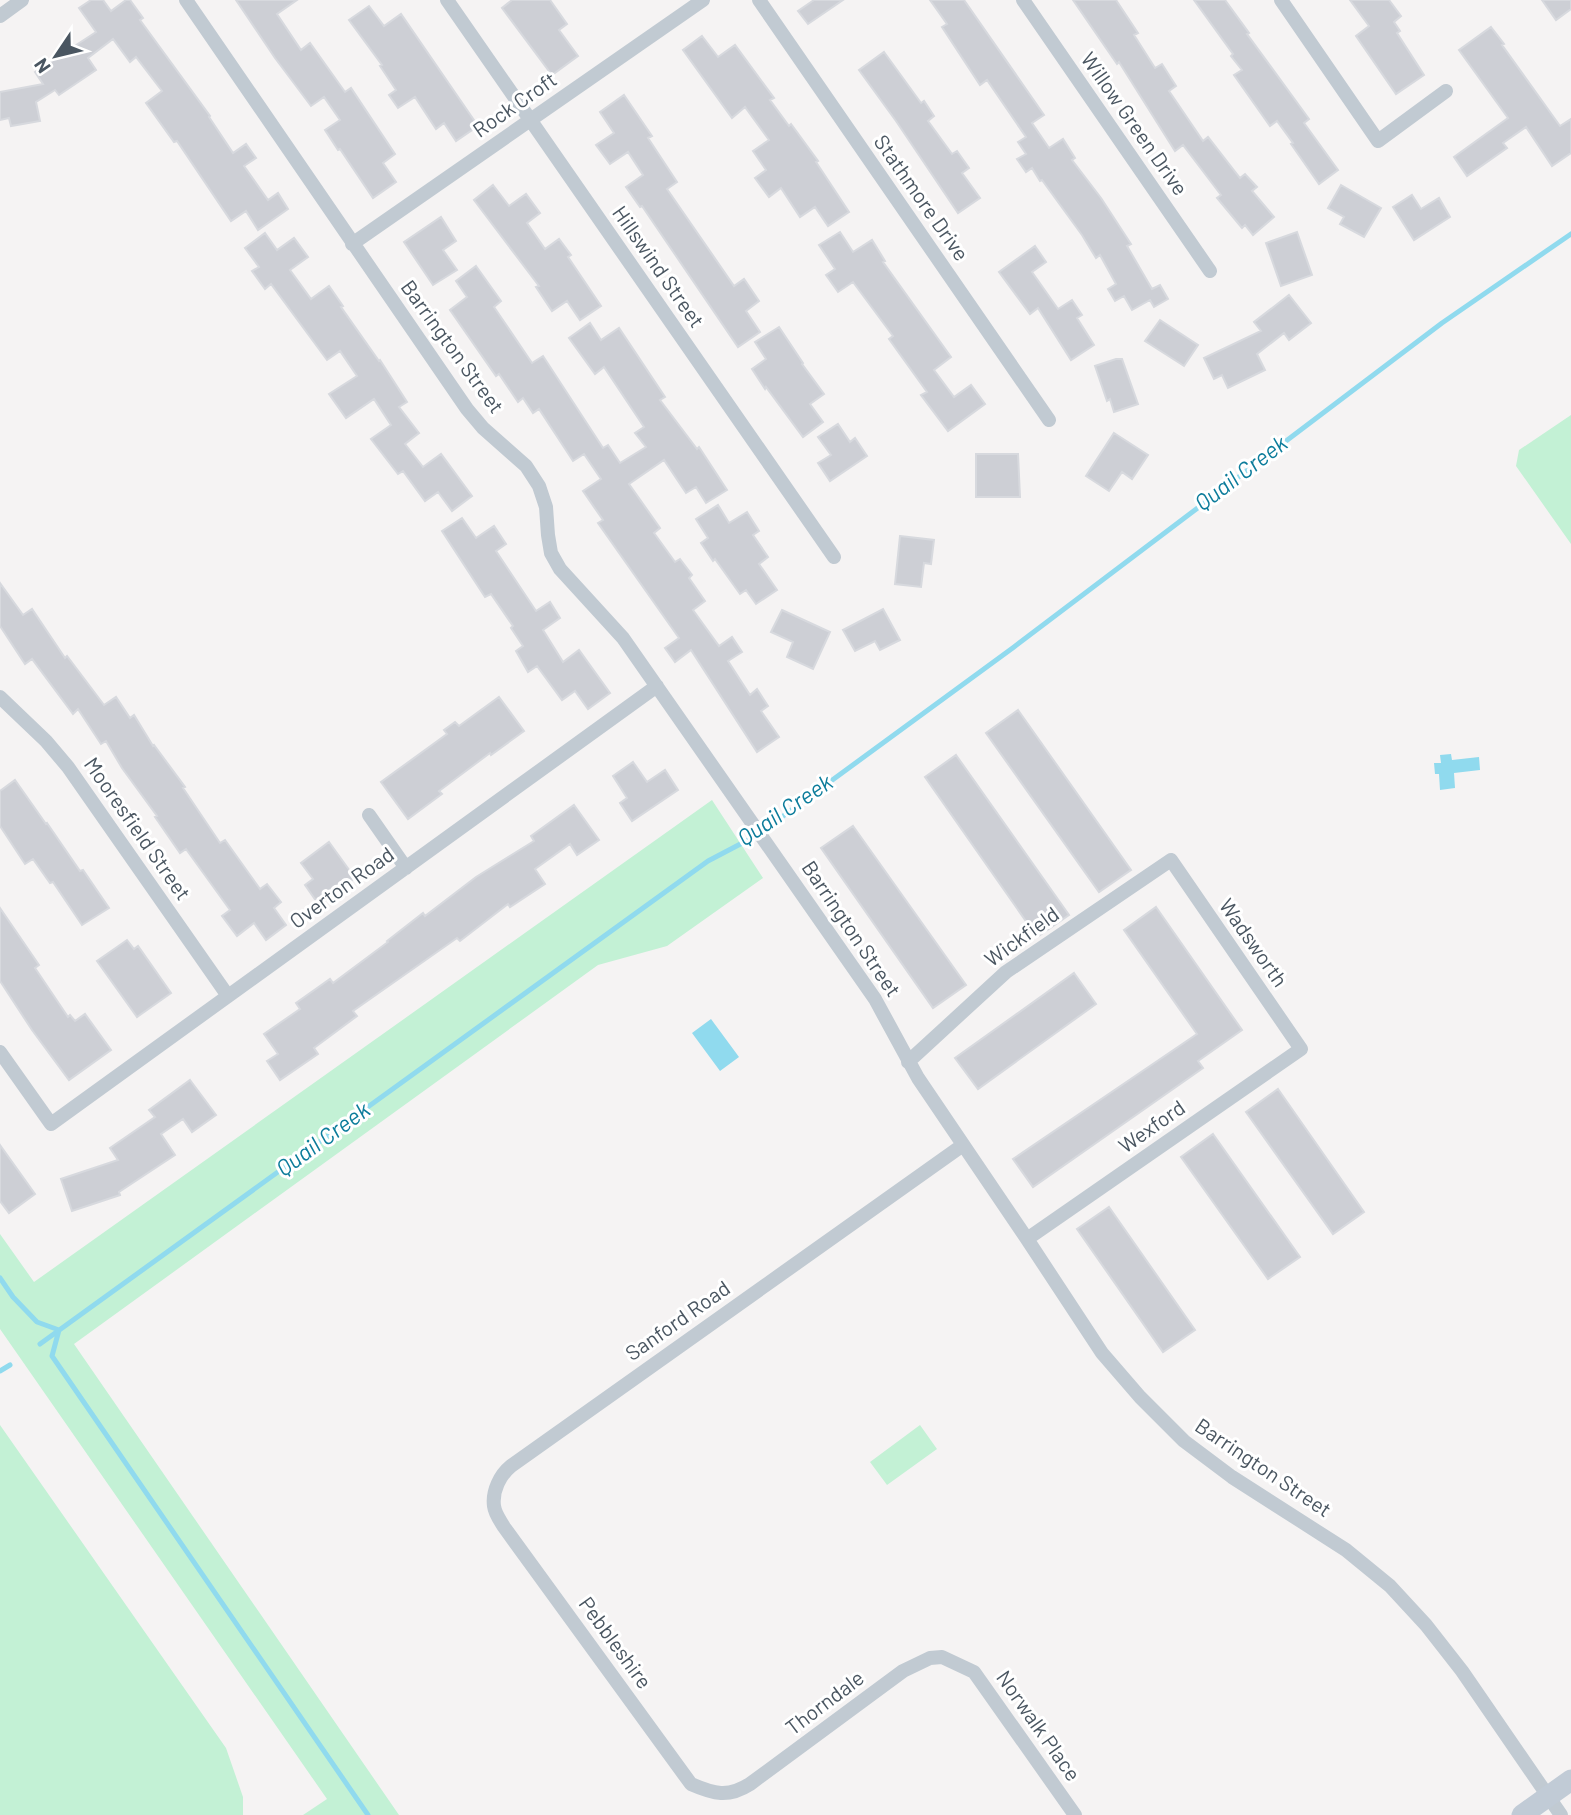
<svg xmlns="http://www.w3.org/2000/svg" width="1571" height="1815" viewBox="0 0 1571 1815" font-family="Barlow,sans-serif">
	<rect width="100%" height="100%" fill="#f5f3f3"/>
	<path fill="#c3f1d5" d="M1571 415V544L1516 466 1519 450Z
		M712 800 763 878 667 946 598 965 74 1344 399 1815H303L327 1799 0 1329V1234L34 1282Z
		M0 1425 226 1748 243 1797V1815H0Z
		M920 1425 937 1449 887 1485 870 1462Z"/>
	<path fill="#90daee" d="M1451 754 1452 760 1479 757 1480 770 1454 773 1455 788 1440 790 1439 774H1435L1434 763H1441L1440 755Z
		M711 1019 739 1057 720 1071 692 1033Z"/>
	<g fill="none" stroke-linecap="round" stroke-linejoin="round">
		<path stroke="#90daee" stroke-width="5" d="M0 1278 13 1297 37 1322 59 1330
			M59 1330 52 1356 368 1815
			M40 1344 708 861 748 840 775 822 1014 647 1442 323 1571 234
			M0 1371 10 1365"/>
	</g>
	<path fill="#cdcfd5" stroke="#d7d9de" stroke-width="2" d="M91 0H103L111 11 126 0H130L143 18 140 20 210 116 209 117 233 153 246 144 256 158 244 166 268 200 278 193 288 209 258 230 246 211 231 221 177 141 174 142 146 103 162 91 136 57 130 62 113 39 88 58 96 70 59 95 55 90 36 102 40 121 11 126 9 118 0 120V92L43 84 35 72 96 32 79 8Z
		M236 0H297L277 14 301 50 310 43 345 92 351 88 395 154 383 163 396 182 373 198 340 149 338 150 325 130 340 120 324 97 311 106 275 58Z
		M512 0H550L567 24 559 30 578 56 552 75 502 8Z
		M814 0H843L808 24 798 11Z
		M930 0H964L1044 115 1032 123 1049 148 1063 139 1075 158 1072 160 1101 198 1131 244 1127 246 1152 289 1160 285 1168 299 1154 307 1150 300 1132 310 1124 296 1115 301 1108 289 1116 284 1100 255 1096 258 1082 235 1042 180 1040 181 1032 168 1026 172 1017 159 1026 154 1018 142 1026 137 987 80 980 85 942 27 947 24Z
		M1073 0H1116L1138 33 1134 35 1155 68 1162 64 1176 86 1169 91 1203 141 1208 137 1240 178 1245 174 1257 187 1252 191 1274 217 1253 235 1245 225 1242 228 1217 198 1221 195 1183 145 1175 151 1119 62 1117 64Z
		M1194 0H1225L1249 33 1247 34 1309 119 1304 123 1338 170 1319 184 1291 144 1293 143 1277 121 1270 126 1234 75 1242 70 1231 56 1233 54Z
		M1350 0H1389L1401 16 1394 22 1400 31 1397 33 1424 75 1396 94 1356 36 1369 26Z
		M1542 0H1571V9L1556 20Z
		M369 6 384 26 401 14 478 126 456 141 444 123 436 129 415 97 398 108 389 95 396 90 380 66 382 65 349 20Z
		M1491 27 1504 44 1502 45 1560 126 1571 119V153L1552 166 1526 127 1503 143 1507 148 1467 176 1454 157 1508 118 1459 50Z
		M702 36 718 57 735 45 774 98 770 100 789 126 791 124 818 161 816 162 849 212 828 226 815 207 800 217 781 188 769 197 755 178 766 170 753 151 769 140 745 107 732 118 683 50Z
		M884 52 921 103 924 101 934 116 928 121 952 154 957 151 969 168 962 173 980 198 958 213 896 121 859 70Z
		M624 95 652 136 648 138 677 182 667 189 734 286 744 279 759 301 746 311 760 332 738 347 642 206 640 207 626 187 643 175 628 152 610 164 596 145 614 133 600 112Z
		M493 185 509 206 526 194 540 213 527 223 545 249 559 239 571 255 568 257 601 306 580 320 567 301 552 311 536 287 539 286 474 200Z
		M1341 185 1381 208 1364 237 1340 224 1344 217 1328 208Z
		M1412 195 1421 209 1439 198 1450 217 1414 240 1393 207Z
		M441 217 456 241 443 250 457 270 433 285 404 242Z
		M840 232 853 252 872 240 885 261 883 262 951 357 934 370 954 397 971 385 985 404 948 431 921 395 927 392 889 339 893 336 853 282 838 292 826 275 835 269 819 245Z
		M1297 232 1312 275 1281 286 1266 243Z
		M265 233 277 250 294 238 308 257 290 270 311 299 329 286 343 306 341 307 379 361 380 360 407 402 399 407 419 433 405 444 423 467 441 454 472 496 452 511 438 492 425 501 403 471 398 474 371 439 391 425 374 399 346 418 329 394 357 376 340 351 327 360 271 284 265 289 252 271 259 267 245 248Z
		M1035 246 1046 262 1032 272 1058 309 1072 300 1082 315 1077 318 1094 345 1071 360 1038 308 1030 314 999 272Z
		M476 266 501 301 494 307 532 363 543 356 603 448 608 445 620 463 646 447 635 433 644 427 604 367 595 374 569 338 590 323 601 340 619 328 665 397 660 400 697 449 699 447 727 490 706 503 696 487 686 493 664 460 629 484 660 528 654 533 675 562 680 559 692 575 689 578 705 601 693 610 719 646 732 637 742 652 728 661 750 695 757 689 768 706 761 711 779 737 757 752 691 650 675 662 665 648 679 638 598 523 603 520 583 491 601 479 584 454 573 461 539 409 533 413 523 398 518 402 499 374 496 376 450 310 467 297 456 281Z
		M1289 295 1311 323 1289 340 1284 333 1257 354 1265 370 1228 388 1222 375 1214 379 1204 358 1261 331 1254 322Z
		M1160 320 1198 345 1184 366 1145 341Z
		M779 327 803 363 802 364 824 394 810 404 823 422 803 437 766 387 765 389 752 369 766 359 755 342Z
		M1116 359H1122L1138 404 1114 412 1110 399 1107 401 1095 366Z
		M838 424 850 442 855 438 867 456 830 481 818 463 831 455 818 437Z
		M1114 433 1148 455 1132 479 1122 472 1109 491 1086 476Z
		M976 454H1018L1020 497H976Z
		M718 505 729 523 747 512 759 531 753 535 768 557 759 564 777 590 756 604 746 590 740 594 715 559 713 561 701 543 708 538 696 519Z
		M462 518 476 538 494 526 506 544 496 551 536 611 550 602 560 618 543 630 563 662 579 650 610 693 588 709 575 691 562 700 537 666 528 672 516 651 523 646 511 628 513 626 491 594 485 597 442 531Z
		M900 536 934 540 931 564 924 563 921 587 895 584Z
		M0 583 23 615 32 609 65 658 67 656 104 705 116 697 130 718 134 715 153 746 154 745 185 787 183 788 220 843 225 840 260 889 267 884 281 902 274 908 286 925 266 940 254 923 237 936 222 916 230 910 186 849 180 853 155 817 157 816 122 768 106 741 101 744 78 709 73 714 32 659 25 664 0 626Z
		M883 609 900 640 880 650 875 641 855 651 843 630Z
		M782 610 830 632 813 669 787 657 793 642 771 632Z
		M499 697 524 731 491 755 490 753 439 791 442 794 408 819 381 782 447 734 444 730 455 722 459 726Z
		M1018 710 1131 870 1099 892 986 733Z
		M956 755 1069 915 1037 937 925 777Z
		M633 762 647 782 665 770 678 790 632 821 620 803 627 798 613 776Z
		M15 780 46 824 47 823 80 871 83 870 109 908 82 925 53 882 50 883 33 859 25 864 0 826V791Z
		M574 805 599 840 577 855 570 844 535 869 545 884 510 907 508 904 460 941 457 938 353 1011 357 1016 314 1048 318 1054 280 1080 267 1061 278 1054 264 1034 300 1009 296 1003 330 979 333 983 388 942 387 941 423 913 425 916 476 877 534 841 531 836Z
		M853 826 966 985 933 1008 821 848Z
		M329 842 355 878 319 905 305 885 313 879 301 863Z
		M1156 907 1242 1030 1198 1061 1203 1068 1033 1187 1013 1159 1197 1034 1124 930Z
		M0 908 39 965 35 968 68 1017 70 1015 75 1021 85 1014 111 1050 69 1080 32 1030 0 981Z
		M127 940 134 949 138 946 171 993 137 1017 97 961Z
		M1074 973 1096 1004 978 1089 955 1058Z
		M190 1080 216 1115 192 1132 183 1119 161 1134 175 1155 119 1192 120 1195 72 1211 61 1179 118 1160 110 1148 155 1117 149 1110Z
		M1278 1089 1364 1212 1333 1234 1246 1112Z
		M1213 1134 1300 1257 1268 1279 1181 1157Z
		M0 1145 35 1194 9 1213 0 1201Z
		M1109 1207 1195 1330 1163 1352 1077 1229Z"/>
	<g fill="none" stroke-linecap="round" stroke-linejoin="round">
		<path stroke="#c1cad2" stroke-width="14" d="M186 0 467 409 483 428 526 466 539 486 546 507 548 535 551 553 560 569 623 638 875 999 918 1078 1027 1239 1102 1353 1140 1397 1184 1441 1232 1477 1346 1550 1390 1586 1426 1625 1462 1671 1561 1815
			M447 0 834 557
			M759 0 1049 420
			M1023 0 1210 271
			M1281 0 1378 141 1446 91
			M0 16 22 0
			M352 244 703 0
			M0 697 46 741 68 767 228 996
			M369 815 406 868
			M0 1052 51 1124 657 686
			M908 1062 1006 972 1171 860 1301 1049 1027 1239
			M963 1145 511 1466C500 1475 492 1491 494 1506 495 1514 500 1520 504 1527L691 1784C714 1794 728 1798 750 1784L903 1671 930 1658 942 1657 974 1672 1075 1815"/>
		<path stroke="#c1cbd6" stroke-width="21" d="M1522 1815 1571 1780"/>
	</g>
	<g text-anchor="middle" stroke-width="6" stroke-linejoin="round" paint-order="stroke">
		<g font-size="21" fill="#4a5661" stroke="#fff">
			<text transform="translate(515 105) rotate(-35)" y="7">Rock Croft</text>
			<text transform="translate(1134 124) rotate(55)" y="7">Willow Green Drive</text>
			<text transform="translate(921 198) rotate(55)" y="7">Stathmore Drive</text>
			<text transform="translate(658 267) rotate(55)" y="7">Hillswind Street</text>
			<text transform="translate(452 347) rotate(54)" y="7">Barrington Street</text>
			<text transform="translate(137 829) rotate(55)" y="7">Mooresfield Street</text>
			<text transform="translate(342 888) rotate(-36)" y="7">Overton Road</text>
			<text transform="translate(851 929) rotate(56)" y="7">Barrington Street</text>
			<text transform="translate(1022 937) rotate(-36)" y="7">Wickfield</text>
			<text transform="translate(1253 943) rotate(55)" y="7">Wadsworth</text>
			<text transform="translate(1152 1127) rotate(-35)" y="7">Wexford</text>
			<text transform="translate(678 1321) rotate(-35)" y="7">Sanford Road</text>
			<text transform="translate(1263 1468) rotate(34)" y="7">Barrington Street</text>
			<text transform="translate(615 1643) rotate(54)" y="7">Pebbleshire</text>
			<text transform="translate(825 1703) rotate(-37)" y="7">Thorndale</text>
			<text transform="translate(1038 1726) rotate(55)" y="7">Norwalk Place</text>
		</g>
		<g font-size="23" font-style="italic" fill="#0c7c9b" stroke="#fff">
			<text transform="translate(1241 473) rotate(-37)" y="8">Quail Creek</text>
			<text transform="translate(785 810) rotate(-34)" y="8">Quail Creek</text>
			<text transform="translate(323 1139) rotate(-36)" y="8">Quail Creek</text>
		</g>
	</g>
	<g transform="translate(56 56) rotate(235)" stroke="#ffffff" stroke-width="5" paint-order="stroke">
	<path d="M0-5L12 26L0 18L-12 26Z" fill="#4a5661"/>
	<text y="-10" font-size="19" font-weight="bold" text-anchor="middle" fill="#4a5661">N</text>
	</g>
</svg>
